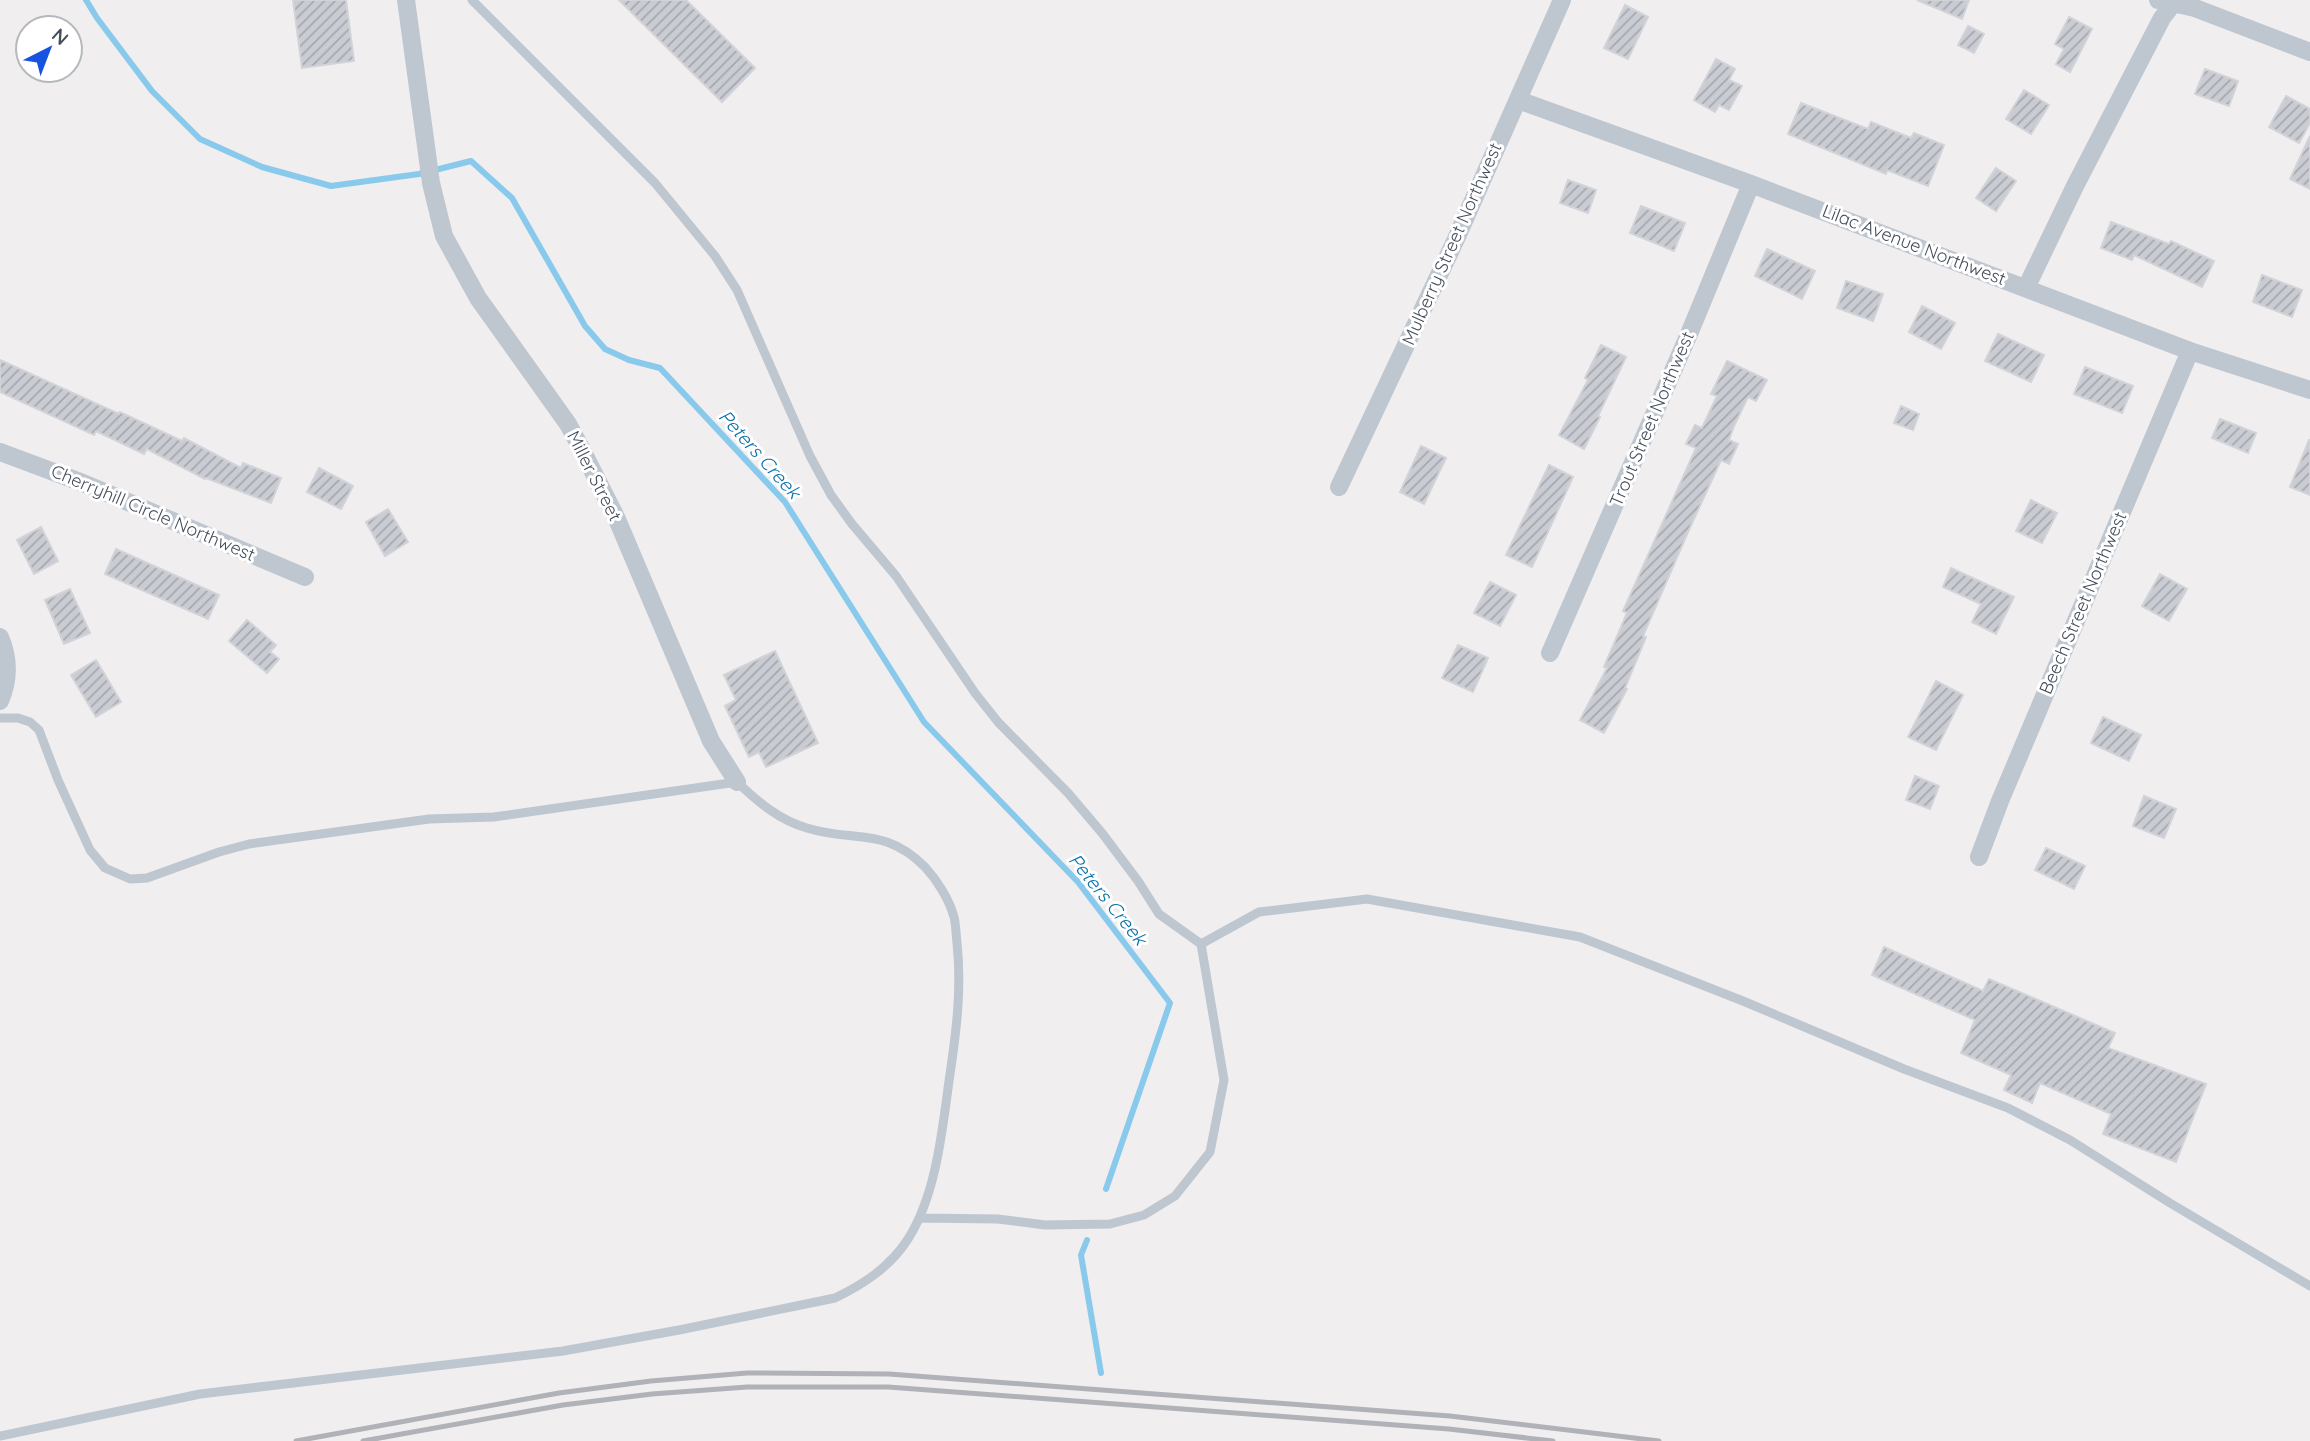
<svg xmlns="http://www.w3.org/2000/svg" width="2310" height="1441" viewBox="0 0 2310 1441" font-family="Quicksand,sans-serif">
	<defs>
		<pattern id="building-hatch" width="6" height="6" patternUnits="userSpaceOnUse" patternTransform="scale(1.75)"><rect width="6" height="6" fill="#caccd3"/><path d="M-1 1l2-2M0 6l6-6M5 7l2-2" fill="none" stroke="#a6a8ae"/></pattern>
	</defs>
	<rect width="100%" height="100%" fill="#f0eeee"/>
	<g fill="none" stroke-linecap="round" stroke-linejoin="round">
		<path stroke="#88c9ec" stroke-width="6" d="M86 0 97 18 152 91 200 139 262 167 331 186 419 174 471 161 512 198 585 326 605 349 629 360 660 368 785 502 924 722 1078 882 1170 1003 1106 1189
			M1087 1240 1081 1255 1101 1373"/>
	</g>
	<path fill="url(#building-hatch)" stroke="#d2d3d9" stroke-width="2" d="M293 0H346L354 61 302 68Z
		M619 0H686L755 68 722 102Z
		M1917 0H1969L1962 19Z
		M1625 5 1648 17 1628 59 1604 48Z
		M2069 17 2092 29 2070 72 2056 64 2064 49 2055 44Z
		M1968 26 1984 34 1974 53 1958 45Z
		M1716 59 1735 69 1729 80 1742 86 1729 110 1719 105 1715 112 1694 100Z
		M2205 69 2238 81 2229 106 2195 94Z
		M2024 90 2049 105 2031 134 2006 119Z
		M2286 96 2310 109V123L2299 143 2269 127Z
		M1801 103 1868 129 1871 122 1911 138 1914 133 1944 145 1928 186 1887 170 1886 174 1788 134Z
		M2310 136V189L2290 179Z
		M1996 168 2016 181 1996 211 1976 198Z
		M1568 180 1596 190 1588 213 1560 203Z
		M1641 206 1685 223 1674 251 1630 233Z
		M2111 222 2169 244 2171 241 2214 261 2202 287 2134 255 2132 260 2101 248Z
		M1767 249 1815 271 1802 299 1755 276Z
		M2262 275 2302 290 2292 317 2253 302Z
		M1846 281 1883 294 1873 321 1837 308Z
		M1922 306 1955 323 1941 349 1909 332Z
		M1998 334 2044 355 2031 382 1985 361Z
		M1601 345 1626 357 1598 416 1600 417 1584 449 1559 435 1588 380 1585 378Z
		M0 360 119 414 120 412 182 441 184 438 241 468 243 463 281 478 271 503 206 478 205 479 147 449 144 454 96 431 94 435 0 392Z
		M1727 361 1767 380 1756 401 1748 397 1734 426 1729 440 1738 444 1729 464 1721 460 1688 532 1643 636 1646 637 1625 688 1627 689 1604 733 1580 720 1607 668 1604 667 1627 613 1623 611 1696 448 1686 444 1695 425 1702 428 1717 396 1711 394Z
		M2085 367 2133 386 2122 413 2074 394Z
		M1901 406 1919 414 1913 430 1894 423Z
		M2220 419 2256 433 2248 453 2212 438Z
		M2309 440H2310V495L2290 487Z
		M1421 446 1446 458 1424 504 1400 492Z
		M1549 465 1573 477 1532 567 1506 555Z
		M319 468 353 486 341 509 307 492Z
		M2031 500 2057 513 2042 543 2016 531Z
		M388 509 408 542 385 556 366 522Z
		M41 527 58 561 34 574 17 540Z
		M116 549 219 595 208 619 105 574Z
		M1951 568 2014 597 1996 634 1972 622 1981 604 1943 587Z
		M2160 574 2187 589 2169 621 2142 606Z
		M1490 582 1516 595 1500 626 1474 613Z
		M70 589 90 633 64 644 45 600Z
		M247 620 276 645 270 652 279 659 267 673 229 641Z
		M1458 645 1488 658 1473 692 1442 678Z
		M775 651 818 743 766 767 759 752 749 757 725 706 736 700 724 675Z
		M96 660 121 702 96 717 71 675Z
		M1936 681 1963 695 1936 750 1908 737Z
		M2103 717 2141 735 2129 761 2091 743Z
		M1915 776 1939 786 1930 809 1906 800Z
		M2144 796 2176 809 2164 838 2133 826Z
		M2046 848 2085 866 2074 889 2035 870Z
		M1884 947 1983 991 1989 979 2115 1033 2108 1048 2206 1084 2176 1162 2103 1134 2111 1114 2040 1083 2032 1103 2004 1090 2011 1075 1961 1053 1975 1020 1872 975Z"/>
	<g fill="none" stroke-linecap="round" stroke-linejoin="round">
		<path stroke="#bec6d0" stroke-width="9" d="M472 0 655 183 715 256 737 290 810 456 831 495 852 524 896 576 975 693 998 722 1068 793 1102 833 1138 881 1159 914 1201 944
			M0 718H18L30 722 39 730 58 780 90 850 105 868 130 879 147 878 219 852 249 844 429 819 494 817 737 782C758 802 779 820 807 828 855 843 884 826 925 867 937 880 949 899 954 917 956 925 956 935 957 943 962 990 956 1034 949 1081 942 1132 936 1195 908 1239 890 1267 864 1284 835 1298L679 1330 563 1351 200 1394 0 1436
			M919 1218 998 1219 1045 1225 1110 1224 1144 1215 1175 1196 1210 1152 1224 1080 1201 944 1259 912 1367 899 1580 937 1743 1001 1904 1069 2008 1108 2070 1140 2170 1203 2310 1286"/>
		<path stroke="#bec6d0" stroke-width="18" d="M406 0 431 183 444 236 478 298 568 424 582 450 616 517 711 741 737 782
			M2158 0 2195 8 2310 52
			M1518 100 1751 184 2190 351 2310 390
			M2026 288 2075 186 2162 18 2176 0
			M0 452 83 483 305 577
			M1339 487 1456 239 1562 0
			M0 637C9 658 9 680 0 701
			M1550 653 1689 334 1751 184
			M1979 857 2000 801 2190 351"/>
		<path stroke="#b0b2b8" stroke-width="5" d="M296 1441 559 1393 651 1381 747 1373 889 1374 1155 1394 1450 1416 1659 1441
			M363 1441 563 1405 652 1394 747 1387H888L1449 1429 1553 1441"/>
	</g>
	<g text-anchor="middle" stroke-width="6" stroke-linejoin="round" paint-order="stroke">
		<g font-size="18" fill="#464e5b" stroke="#fff">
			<text transform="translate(1452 244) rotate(-66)" y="6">Mulberry Street Northwest</text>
			<text transform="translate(1914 245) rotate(21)" y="6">Lilac Avenue Northwest</text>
			<text transform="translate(1652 419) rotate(-67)" y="6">Trout Street Northwest</text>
			<text transform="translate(594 476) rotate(63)" y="6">Miller Street</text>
			<text transform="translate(153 513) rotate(23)" y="6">Cherryhill Circle Northwest</text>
			<text transform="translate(2083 603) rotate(-67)" y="6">Beech Street Northwest</text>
		</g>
		<g font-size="19" font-style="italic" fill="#0b71a9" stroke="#fff">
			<text transform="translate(760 454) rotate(48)" y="7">Peters Creek</text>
			<text transform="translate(1108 899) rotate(51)" y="7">Peters Creek</text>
		</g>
	</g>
	<g transform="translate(49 49) rotate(42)"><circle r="33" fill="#ffffff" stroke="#b5b8bd" stroke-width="2"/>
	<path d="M0-5L12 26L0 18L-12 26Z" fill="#1752e1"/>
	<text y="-10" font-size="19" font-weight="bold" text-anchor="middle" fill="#464e5b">N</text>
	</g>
</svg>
